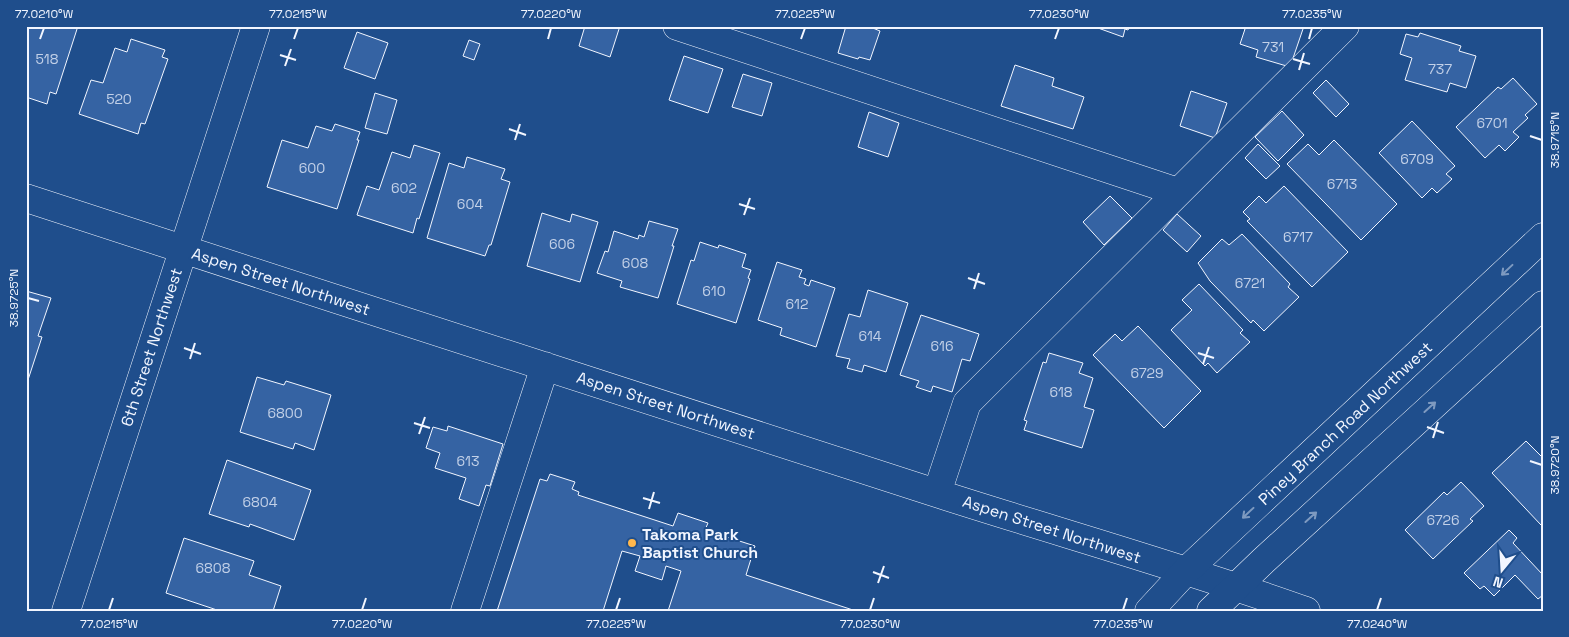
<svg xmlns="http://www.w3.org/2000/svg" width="1569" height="637" viewBox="0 0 1569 637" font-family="'Space Grotesk',sans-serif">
	<rect width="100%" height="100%" fill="#1f4e8c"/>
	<path fill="#3563a3" stroke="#f2f6ff" d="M26 26H78L56 94 50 92 47 104 26 97Z
		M585 26H620L610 57 579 46Z
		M846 26H868L880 31 870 60 859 57 858 59 838 53Z
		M1098 26H1130L1128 30 1125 29 1123 37 1098 28Z
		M1243 26H1304L1290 67 1256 57 1258 50 1240 44 1245 29 1243 28Z
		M357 32 388 43 375 79 344 68Z
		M1420 33 1461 46 1459 51 1476 56 1466 88 1450 83 1447 92 1405 80 1412 58 1400 54 1406 34 1418 37Z
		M131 39 165 50 162 57 168 59 145 124 141 123 138 134 79 114 91 80 103 83 115 48 127 52Z
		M469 40 480 44 474 60 463 56Z
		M684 56 723 69 708 113 669 100Z
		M1015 65 1054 78 1052 86 1084 97 1073 129 1001 106Z
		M743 74 772 83 762 116 732 107Z
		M1513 78 1537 104 1525 115 1528 118 1513 132 1519 137 1505 151 1499 145 1485 158 1456 127 1498 87 1501 89Z
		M1326 80 1349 104 1336 117 1313 93Z
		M1191 91 1227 103 1215 138 1180 126Z
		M375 93 397 100 387 134 365 128Z
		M1282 111 1304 135 1278 161 1255 137Z
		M869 112 899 123 888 157 858 147Z
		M1412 121 1455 166 1446 174 1452 179 1437 193 1432 188 1422 198 1379 153Z
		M335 124 360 132 357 140H359L337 209 267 187 282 140 308 148 316 126 332 131Z
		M1334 140 1397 204 1361 240 1287 164 1308 144 1319 155Z
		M1258 144 1280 166 1266 179 1245 158Z
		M414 145 440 153 419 219 417 218 413 233 357 215 367 186 379 190 392 152 410 158Z
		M467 157 505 169 501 179 510 182 491 245H489L485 256 427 238 449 163 464 168Z
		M1284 186 1348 252 1312 287 1247 221 1250 219 1243 212 1259 196 1266 203Z
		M1110 196 1132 218 1104 245 1083 222Z
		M542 213 570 222 572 214 598 222 580 282 527 266Z
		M1177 214 1201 236 1187 252 1163 230Z
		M649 221 678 229 672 246H674L658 298 620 287 622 281 597 273 605 251 608 252 614 231 638 239 639 235 644 237Z
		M1242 234 1290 284 1288 287 1299 297 1264 331 1253 320 1251 323 1210 281 1198 263 1222 239 1229 245Z
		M700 242 718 248 719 245 746 254 742 267 751 270 748 278 750 279 736 323 677 304 691 260 694 261Z
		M777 262 802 270 799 277 806 279 804 284 809 286 811 280 835 288 816 347 780 335 782 328 758 320Z
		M1199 284 1243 330 1240 333 1250 342 1217 373 1208 363 1205 366 1171 330 1192 310 1182 300Z
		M868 290 908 303 886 372 864 365 862 372 847 368 850 359 836 356 849 314 860 317Z
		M26 291 51 298 38 336 42 337 26 386Z
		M921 315 979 334 970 361 962 359 952 392 933 386 931 392 916 387 919 381 900 375Z
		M1138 326 1201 391 1164 428 1093 355 1115 334 1122 341Z
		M1049 353 1083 363 1079 373 1093 378 1084 407 1094 410 1082 448 1024 430 1027 421 1024 420 1043 362 1046 363Z
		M257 377 284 385 286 381 331 395 314 450 295 443 293 449 240 432Z
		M448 426 503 444 490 486 486 485 479 506 459 499 466 478 435 468 440 453 426 448 433 427 447 431Z
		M1526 441 1543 458V524L1541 525 1492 473Z
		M227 460 311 490 294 540 250 524 249 527 209 514Z
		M550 474 575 482 572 489 579 492 578 495 673 526 678 513 708 523 705 530 755 546 746 575 856 611H668L681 571 666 566 662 580 635 571 640 556 622 551 603 611H497L540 479 547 481Z
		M1461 482 1484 506 1470 519 1473 521 1433 559 1405 530 1444 492 1447 495Z
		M1509 530 1517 538 1513 543 1543 575V595L1538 599 1515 575 1494 596 1484 586 1480 589 1464 573Z
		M184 538 254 561 249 575 281 586 273 611H220L166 593Z"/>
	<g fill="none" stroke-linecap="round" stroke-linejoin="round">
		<g stroke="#f2f6ff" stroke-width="29">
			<path id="minor" d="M677 26 1178 192
				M26 198C328 297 631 394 933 492 1057 532 1183 567 1306 611
				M937 493 967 403 1345 26
				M66 611 256 26
				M465 611 545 366"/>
		</g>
		<g stroke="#f2f6ff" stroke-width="29">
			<path id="major" d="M1149 611 1187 570 1543 237
				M1211 611 1263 561 1543 305"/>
		</g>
		<use href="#minor" stroke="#1f4e8c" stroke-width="28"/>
		<use href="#major" stroke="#1f4e8c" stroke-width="28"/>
	</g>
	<defs><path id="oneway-shaft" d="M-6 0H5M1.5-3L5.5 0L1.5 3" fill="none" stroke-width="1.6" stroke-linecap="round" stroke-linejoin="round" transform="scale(1.25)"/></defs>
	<g stroke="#7e9ac0">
		<use href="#oneway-shaft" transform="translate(1507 270) rotate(137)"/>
		<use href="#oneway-shaft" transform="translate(1430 407) rotate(-42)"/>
		<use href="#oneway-shaft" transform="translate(1248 513) rotate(137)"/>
		<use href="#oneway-shaft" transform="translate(1311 517) rotate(-42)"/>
	</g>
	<path fill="none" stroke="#f2f6ff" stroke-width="2" d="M40 39 44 28M294 39 298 28M548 39 551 28M801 39 805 28M1055 39 1059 28M1309 39 1312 28M280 55 296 60M1293 59 1310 64M285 66 291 49M1299 70 1304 53M509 129 526 135M1530 136 1542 140M515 140 520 124M739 204 755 209M744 215 750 198M968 278 985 284M974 289 979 273M28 298 39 301M184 348 201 354M1198 353 1214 358M190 359 195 343M1203 364 1209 347M414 423 430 428M1427 427 1444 433M419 434 425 417M1433 438 1438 422M1530 461 1542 465M643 498 660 503M649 509 654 492M873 572 889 578M878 583 884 566M109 610 113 598M362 610 366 598M616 610 620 598M870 610 874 598M1123 610 1127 598M1377 610 1381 598"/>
	<circle fill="#ffb74d" stroke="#1f4e8c" stroke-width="2" cx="632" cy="543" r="5"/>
	<g text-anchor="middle" stroke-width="4" stroke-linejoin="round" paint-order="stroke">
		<g font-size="14" fill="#c3d1e8">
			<text x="1273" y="52">731</text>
			<text x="47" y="64">518</text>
			<text x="1440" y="74">737</text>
			<text x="119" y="104">520</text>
			<text x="1492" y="128">6701</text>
			<text x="1417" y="164">6709</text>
			<text x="312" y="173">600</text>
			<text x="1342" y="189">6713</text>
			<text x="404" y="193">602</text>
			<text x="470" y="209">604</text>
			<text x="1298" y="242">6717</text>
			<text x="562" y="249">606</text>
			<text x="635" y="268">608</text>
			<text x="1250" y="288">6721</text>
			<text x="714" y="296">610</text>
			<text x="797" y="309">612</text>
			<text x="870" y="341">614</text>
			<text x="942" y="351">616</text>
			<text x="1147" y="378">6729</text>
			<text x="1061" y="397">618</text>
			<text x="285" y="418">6800</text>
			<text x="468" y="466">613</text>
			<text x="260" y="507">6804</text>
			<text x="1443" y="525">6726</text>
			<text x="213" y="573">6808</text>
		</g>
		<g font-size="16" fill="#f2f6ff" stroke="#1f4e8c">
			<text transform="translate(281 281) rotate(18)" y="6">Aspen Street Northwest</text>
			<text transform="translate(151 347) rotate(-72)" y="6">6th Street Northwest</text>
			<text transform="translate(666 405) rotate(18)" y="6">Aspen Street Northwest</text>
			<text transform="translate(1345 423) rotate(-43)" y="6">Piney Branch Road Northwest</text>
			<text transform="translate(1052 529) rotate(18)" y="6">Aspen Street Northwest</text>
		</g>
		<g font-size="16" font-weight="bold" fill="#f2f6ff" stroke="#1f4e8c" text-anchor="start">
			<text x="642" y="540">Takoma Park<tspan x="642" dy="18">Baptist Church</tspan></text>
		</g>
	</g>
	<rect width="1569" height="637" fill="none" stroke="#1f4e8c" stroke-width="55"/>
	<g transform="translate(1502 570) rotate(198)" stroke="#1f4e8c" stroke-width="4" paint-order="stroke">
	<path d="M0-4L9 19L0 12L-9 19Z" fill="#f2f6ff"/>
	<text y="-8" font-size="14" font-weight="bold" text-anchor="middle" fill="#f2f6ff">N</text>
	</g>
	<rect x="28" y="28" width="1514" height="582" fill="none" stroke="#f2f6ff" stroke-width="2"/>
	<g font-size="12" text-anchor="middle" fill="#f2f6ff">
		<text x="44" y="18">77.0210°W</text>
		<text x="298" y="18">77.0215°W</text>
		<text x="551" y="18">77.0220°W</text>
		<text x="805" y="18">77.0225°W</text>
		<text x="1059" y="18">77.0230°W</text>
		<text x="1312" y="18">77.0235°W</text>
		<text transform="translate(1555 140) rotate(-90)" y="4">38.9715°N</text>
		<text transform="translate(14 298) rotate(-90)" y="4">38.9725°N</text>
		<text transform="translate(1555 465) rotate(-90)" y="4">38.9720°N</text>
		<text x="109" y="628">77.0215°W</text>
		<text x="362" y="628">77.0220°W</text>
		<text x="616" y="628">77.0225°W</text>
		<text x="870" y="628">77.0230°W</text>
		<text x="1123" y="628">77.0235°W</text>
		<text x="1377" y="628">77.0240°W</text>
	</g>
</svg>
